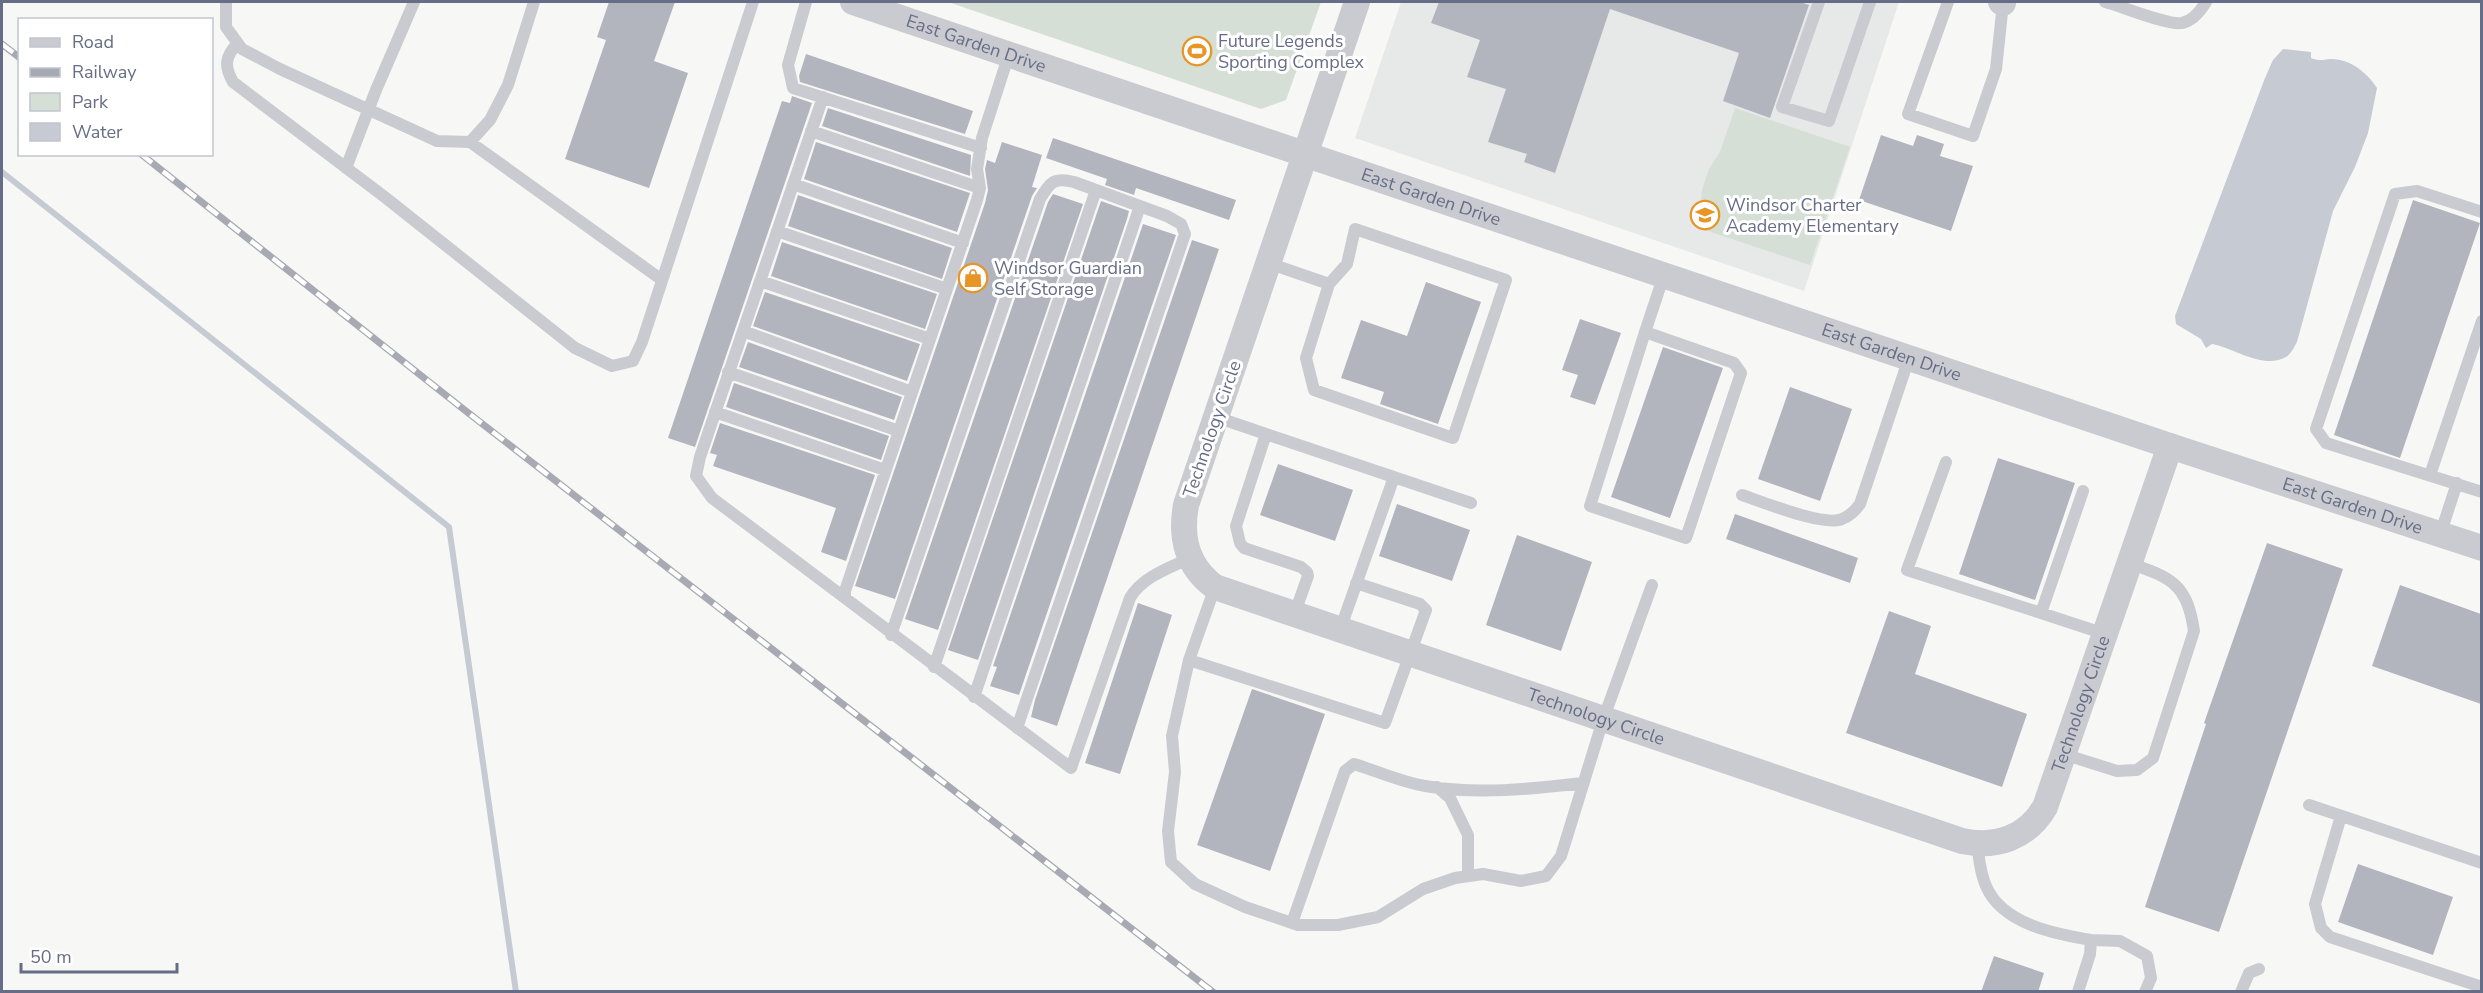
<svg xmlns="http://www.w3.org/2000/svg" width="2483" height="993" viewBox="0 0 2483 993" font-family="'Nunito Sans',sans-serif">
	<rect width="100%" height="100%" fill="#f7f8f5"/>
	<path fill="#e7e8e8" d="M1401 2H1899L1804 291 1355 138Z"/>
	<path fill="#d6dfd6" d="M948 2H1321L1286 100 1261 109Z
		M1735 108 1850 147 1810 265 1693 226 1699 218 1702 190 1709 169 1720 152Z"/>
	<path fill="#c6cad2" d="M2283 49 2311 52V58C2319 61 2322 60 2330 59 2349 58 2368 73 2377 88L2368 133 2355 167 2333 211 2297 342C2294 347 2291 354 2286 357 2264 370 2234 348 2212 344L2206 348 2201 339 2176 324 2175 316 2265 78 2273 60Z"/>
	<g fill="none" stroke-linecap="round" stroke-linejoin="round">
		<path stroke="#c6cad2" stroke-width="6" d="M2 172 449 527 516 992"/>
	</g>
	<path fill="#b2b5be" d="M609 2H675L654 61 688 73 649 188 565 159 606 40 597 37Z
		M1439 2H1800L1809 5 1770 118 1723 101 1739 53 1610 9 1555 173 1524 162 1527 154 1488 142 1506 89 1467 77 1480 40 1431 23Z
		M806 54 973 111 965 134 800 82 799 76Z
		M792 96 812 103 695 447 668 438 782 101 790 103Z
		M828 108 971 155 970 176 822 126Z
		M1881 135 1913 146 1917 135 1944 144 1940 156 1973 166 1951 231 1859 200Z
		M1053 138 1236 200 1229 220 1136 188 1134 195 1105 185 1107 179 1046 158Z
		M816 142 970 193 957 232 804 179Z
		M1002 142 1042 155 1032 187 1037 188 1032 196 895 599 855 586 985 203 988 190 985 169 987 160 995 163Z
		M1053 194 1083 204 938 630 905 619 1048 202Z
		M798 195 952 248 942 279 788 226Z
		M2413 200 2480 223 2400 458 2334 435Z
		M1101 201 1129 211 1127 219 978 660 948 650Z
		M1143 224 1176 235 1019 695 990 686 997 667 993 666Z
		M1192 240 1219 249 1057 726 1031 717 1035 700Z
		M782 242 937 294 925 329 771 276Z
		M1426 282 1481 302 1438 424 1380 404 1384 392 1341 378 1361 320 1407 336Z
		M765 292 920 344 907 381 753 326Z
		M1580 319 1621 333 1595 405 1570 397 1578 375 1562 370Z
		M748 342 902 397 894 420 739 367Z
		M1663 347 1723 368 1670 518 1611 497Z
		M734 383 889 436 881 460 726 407Z
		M1790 387 1852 409 1820 501 1758 479Z
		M720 423 875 475 846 561 821 552 836 508 713 466 717 455 710 453Z
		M1998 458 2075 483 2035 600 1959 574Z
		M1278 464 1353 490 1335 541 1260 515Z
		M1397 504 1470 530 1452 581 1379 556Z
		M1735 514 1858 558 1850 583 1726 539Z
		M1517 535 1592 562 1561 651 1486 625Z
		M2267 543 2343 569 2219 932 2145 907 2206 724 2204 723Z
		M2400 585 2481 614V704L2372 666Z
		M1138 603 1172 615 1120 774 1085 763Z
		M1889 611 1931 626 1915 674 2027 714 2002 787 1846 733Z
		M1252 689 1325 714 1270 871 1197 845Z
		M2358 864 2453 897 2433 955 2338 922Z
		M1994 956 2044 973 2038 992H1981Z"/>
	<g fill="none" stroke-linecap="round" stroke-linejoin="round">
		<path stroke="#cacbd0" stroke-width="12" d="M226 2V27L242 49 280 69 437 141 470 142 490 120 508 85 534 2
			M806 2 788 65 793 88 981 148
			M1819 2 1782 107 1829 121 1870 2
			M1948 2 1908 114 1973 136 1996 69 2003 3
			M2105 2C2121 6 2169 26 2182 23 2193 21 2201 10 2206 2
			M237 44C225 57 224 66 233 82L386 198 575 348 612 366 633 361 642 342 753 2
			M1009 54 982 138 977 169 980 188 977 200 845 591V598L1071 768 1130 598C1142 577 1169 568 1190 558
			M823 97 700 457 696 476 712 498 845 598
			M811 131 980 188
			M470 142 662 280
			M346 168 376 90 414 2
			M793 184 963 243
			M2482 212 2417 191 2395 194 2316 429 2326 443 2482 492
			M777 231 947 289
			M1268 263 1329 284 1347 264 1355 229 1506 280 1453 438 1314 390 1306 358 1329 284
			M760 281 930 339
			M743 331 912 392
			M1645 332 1590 506 1686 538 1741 373 1734 363 1645 332 1664 275
			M728 372 899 431
			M715 412 885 470
			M1216 417 1266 434 1236 526 1240 543 1244 548 1301 567 1307 572 1308 576 1294 615
			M1266 434 1471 503
			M1946 462 1907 570 2041 613
			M2430 475 2482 321
			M2083 491 2041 613 2105 634
			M1742 495C1763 502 1824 527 1842 519 1850 516 1855 511 1860 504L1909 358
			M2440 535 2457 483
			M1215 587 1189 660 1385 723 1426 610 1420 604 1356 583
			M1340 630 1394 477
			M891 635 1040 199C1050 182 1054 177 1074 182L1167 216 1181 224 1185 234 1017 728
			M1189 660 1172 736 1175 772 1168 831 1171 862 1195 884 1245 907 1298 925H1338L1378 917 1423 889 1455 878 1483 874 1521 881 1546 876 1561 856 1603 720 1652 585
			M934 667 1096 190
			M974 697 1140 206
			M2063 754 2117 771 2137 770 2153 758 2194 631C2187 584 2172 578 2129 563
			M1437 787 1450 798 1468 835V876
			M2309 805 2482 863
			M2341 816 2315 904 2321 928 2330 937 2482 987
			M1977 844C1979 858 1980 873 1986 886 2002 924 2055 934 2091 940L2090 954 2078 992
			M1292 923 1345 771 1354 764C1377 771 1401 782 1425 786 1477 795 1531 789 1583 783
			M2091 940 2120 941 2147 956 2151 978 2145 992
			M2241 992 2249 973 2259 969"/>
		<g stroke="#cacbd0" stroke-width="26">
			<path id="s1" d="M853 2 2170 446 2482 548"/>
			<path id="s2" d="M1357 2 1186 505C1180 537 1187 567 1215 587L1962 841C1996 848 2027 838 2045 807L2170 446"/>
			<path d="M2001 2 2003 3"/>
		</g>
		<g stroke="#a7aab2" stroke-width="7">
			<path id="rail" d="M2 44 20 58
				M141 154 462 408 1213 992"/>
		</g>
		<use href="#rail" stroke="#fff" stroke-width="4.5" stroke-dasharray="14" stroke-linecap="butt"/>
	</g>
	<defs>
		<g id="stadium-ring" transform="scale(1.5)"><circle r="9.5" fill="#fff" stroke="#e69526" stroke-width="1.5"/><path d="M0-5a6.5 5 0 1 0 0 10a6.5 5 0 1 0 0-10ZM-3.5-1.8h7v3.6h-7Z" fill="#e69526"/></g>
		<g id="school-ring" transform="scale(1.5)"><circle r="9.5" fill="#fff" stroke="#e69526" stroke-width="1.5"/><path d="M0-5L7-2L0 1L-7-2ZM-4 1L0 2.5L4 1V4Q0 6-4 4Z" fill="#e69526"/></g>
		<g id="shop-ring" transform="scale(1.5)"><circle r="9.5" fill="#fff" stroke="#e69526" stroke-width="1.5"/><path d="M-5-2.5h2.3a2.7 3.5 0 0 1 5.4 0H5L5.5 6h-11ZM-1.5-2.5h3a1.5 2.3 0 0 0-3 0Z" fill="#e69526"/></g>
	</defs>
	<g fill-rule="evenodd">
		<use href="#stadium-ring" x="1197" y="51"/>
		<use href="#school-ring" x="1705" y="215"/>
		<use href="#shop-ring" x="973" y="278"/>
	</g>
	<g text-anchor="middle" stroke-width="6" stroke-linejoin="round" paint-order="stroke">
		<g font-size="18" fill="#666d86" stroke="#fff" text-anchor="start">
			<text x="1218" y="47">Future Legends<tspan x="1218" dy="21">Sporting Complex</tspan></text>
			<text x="1726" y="211">Windsor Charter<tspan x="1726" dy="21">Academy Elementary</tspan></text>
			<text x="994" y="274">Windsor Guardian<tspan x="994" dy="21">Self Storage</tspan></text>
		</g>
		<g font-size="18" fill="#666d86" stroke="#fff">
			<text dy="6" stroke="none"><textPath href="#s1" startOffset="130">East Garden Drive</textPath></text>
			<text dy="6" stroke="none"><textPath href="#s1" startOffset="610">East Garden Drive</textPath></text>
			<text dy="6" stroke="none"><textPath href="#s1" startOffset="1096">East Garden Drive</textPath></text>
			<text transform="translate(1212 429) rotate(-71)" y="6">Technology Circle</text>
			<text dy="6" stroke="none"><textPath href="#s1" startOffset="1582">East Garden Drive</textPath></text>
			<text dy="6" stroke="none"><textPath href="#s2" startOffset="1618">Technology Circle</textPath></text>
			<text dy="6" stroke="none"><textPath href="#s2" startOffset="1026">Technology Circle</textPath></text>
		</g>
	</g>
	<rect width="2483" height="993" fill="none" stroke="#666d86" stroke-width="6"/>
	<rect x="18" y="18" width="195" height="138" fill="#ffffff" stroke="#c2c5cf" stroke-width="1.5"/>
	<rect x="30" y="38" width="30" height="9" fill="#cacbd0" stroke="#c2c5cf" stroke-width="1.5"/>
	<text x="72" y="48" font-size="18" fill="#666d86">Road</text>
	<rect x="30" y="68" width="30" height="9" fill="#a7aab2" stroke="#c2c5cf" stroke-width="1.5"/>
	<text x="72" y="78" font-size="18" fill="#666d86">Railway</text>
	<rect x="30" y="93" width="30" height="18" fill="#d6dfd6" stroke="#c2c5cf" stroke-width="1.5"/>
	<text x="72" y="108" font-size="18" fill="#666d86">Park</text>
	<rect x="30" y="123" width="30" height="18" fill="#c6cad2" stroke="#c2c5cf" stroke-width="1.5"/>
	<text x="72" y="138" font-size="18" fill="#666d86">Water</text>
	<path d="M21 963v9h156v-9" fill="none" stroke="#666d86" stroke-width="3"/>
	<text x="30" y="963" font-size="18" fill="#666d86" stroke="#ffffff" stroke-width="4.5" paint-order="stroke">50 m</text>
</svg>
